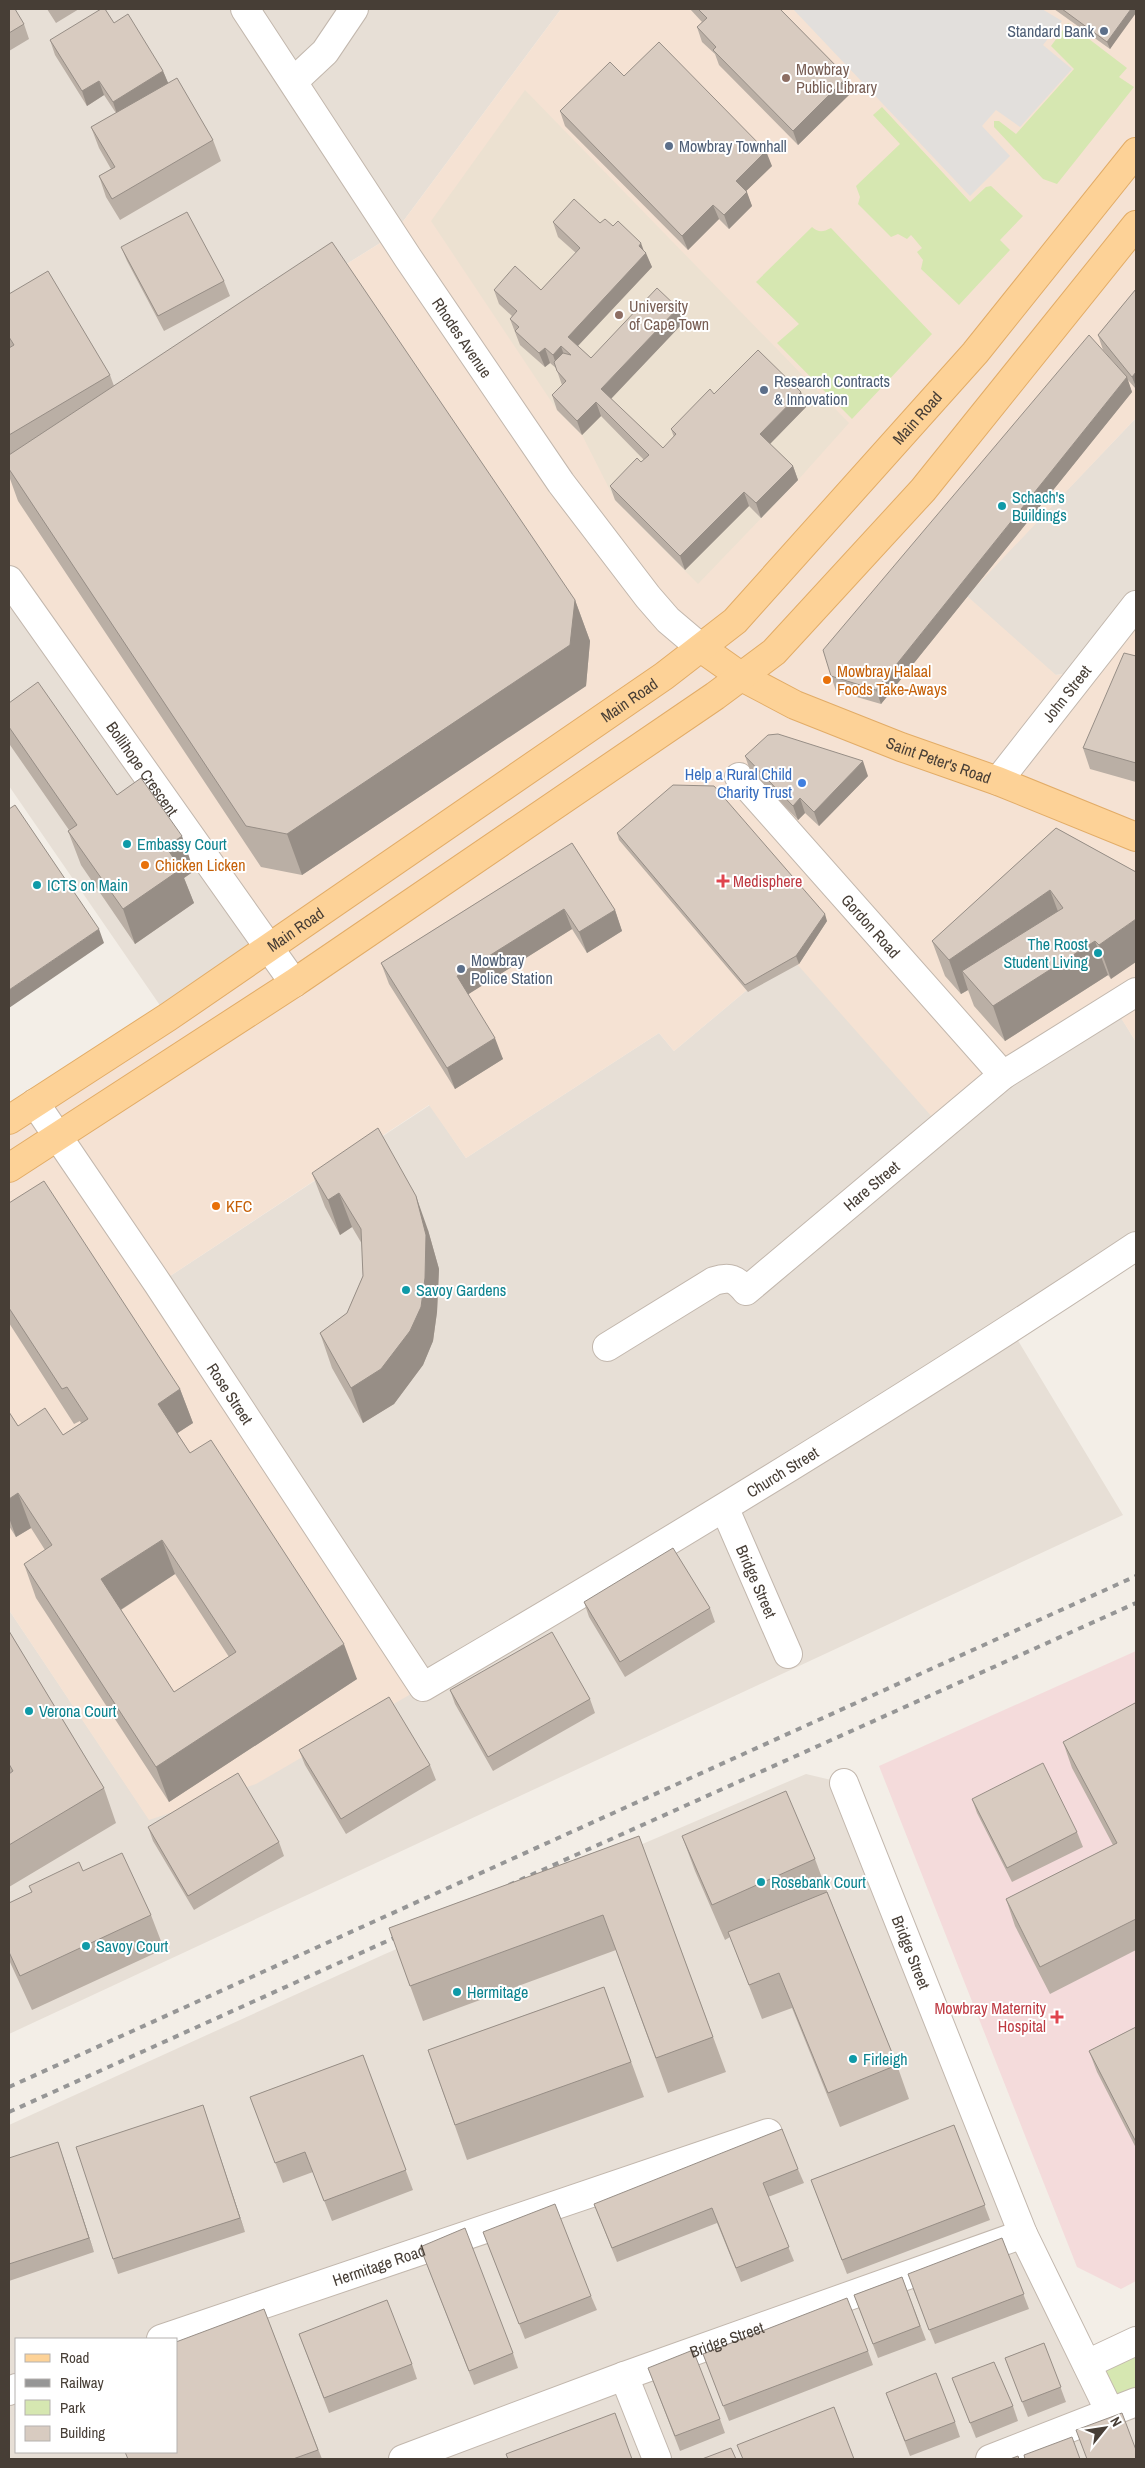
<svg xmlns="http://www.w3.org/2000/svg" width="1145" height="2468" viewBox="0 0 1145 2468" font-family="'Archivo Narrow',sans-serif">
	<rect width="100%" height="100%" fill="#f3eee7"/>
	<path fill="#e7dfd6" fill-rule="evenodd" d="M9 9H561L393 235 9 475Z
		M1136 418V605L1084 672 1055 675 966 596Z
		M9 580 270 947 168 1017 9 786Z
		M789 955 1114 1006 1136 1042V1246L1011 1329 1123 1515 9 2034V1610L149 1819 158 1284 430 1105 466 1158 659 1033 674 1051Z
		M806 1774 844 1783 1087 2363 1136 2341V2459H9V2125L385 1954ZM16 2339H176V2452H16Z"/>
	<path fill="#f5e2d3" d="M561 9H1136V418L967 596 1056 675 1084 672 1136 605V1042L1114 1007 940 1126 789 955 674 1051 659 1033 466 1158 429 1105 158 1284 423 1687 256 1784 149 1820 9 1610V1120L269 947 9 580V475L393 235Z"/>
	<path fill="#ece1d1" d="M525 90 849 423 798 480 698 584 615 500 582 435 557 410 431 221Z"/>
	<path fill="#f4dbdb" d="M1136 1651V2281L1121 2289 1077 2267 879 1766Z"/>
	<path fill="#d6e7b1" d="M1068 23 1127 68 1119 77 1134 87 1057 184 1043 179 994 127V121H999L1016 134 1074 69 1051 46Z
		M882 107 970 202 986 187 991 186 1023 216 1000 240 1010 250 959 305 921 269 923 260 917 252 922 248 911 235 907 239 898 234 891 237 858 204 860 197 856 186 900 144 873 115Z
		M812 227C819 233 823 232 831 228L932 334 852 419 777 343 799 324 756 282Z
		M1136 2341V2402L1110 2412 1087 2364Z"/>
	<path fill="#e2dfdc" d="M793 9H1042L1062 21 1043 45 1072 69 1020 127 996 110 982 126 1010 156 970 196Z"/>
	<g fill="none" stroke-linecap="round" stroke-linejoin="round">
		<g stroke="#c2b7ad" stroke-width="30">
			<g id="minor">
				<path id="s1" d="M245 9 408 258 561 483 648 597 668 620 701 648"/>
				<path d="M294 81 325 52 354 9"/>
				<path id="s2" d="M9 580 294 983"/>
				<path id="s3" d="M739 777 1003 1075"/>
				<path id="s4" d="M998 781 1136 605"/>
				<path id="s5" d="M35 1103 158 1284 423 1687C664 1546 903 1401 1136 1246"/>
				<path id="s6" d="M607 1347 714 1281C730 1276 736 1279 746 1291L1003 1075 1136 992"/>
				<path id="s7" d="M725 1509 788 1654"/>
				<path id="s8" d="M844 1783 1023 2234 1110 2412"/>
				<path id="s9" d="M161 2339 768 2133"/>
				<path d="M1087 2364 1136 2341"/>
				<path d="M624 2376 657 2459"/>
				<path d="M9 2391 16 2388"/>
				<path id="s10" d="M403 2459 624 2376 1023 2234"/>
				<path d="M990 2459 1136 2402"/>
			</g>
		</g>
		<g stroke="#e2ac67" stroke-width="30">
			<g id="major">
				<path id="s11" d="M701 648 742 677 795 705 901 747 998 781 1136 837"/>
				<path id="s12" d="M9 1120 168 1017 664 676 735 621 975 353 1136 152"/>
				<path d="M9 1168 294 983 715 696 774 652 923 490 1136 225"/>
			</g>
		</g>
		<use href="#minor" stroke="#fff" stroke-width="28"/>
		<use href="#major" stroke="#fdd297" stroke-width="28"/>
		<path stroke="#969696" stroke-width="4" stroke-dasharray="6 6" stroke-linecap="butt" d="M509 1885 1136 1603
			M9 2087 1136 1576
			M9 2112 405 1933"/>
	</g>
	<path fill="#baafa5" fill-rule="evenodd" d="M9 9 24 24 29 39 9 51Z
		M47 9H79L56 23Z
		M690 9H780L847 77 853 91 798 145 719 65 715 54 702 42 697 27 702 22Z
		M1054 9H1136L1110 49Z
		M114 23 163 71 168 83 213 140 221 161 120 220 106 197 99 176 111 169 99 148 91 127 116 113 104 95 87 106 55 55 50 40Z
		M624 76 772 166 746 191 752 206 729 229 719 219 688 250 565 126 560 111Z
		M553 222 600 223 613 226 644 251 652 267 578 346 591 358 683 323 611 399 663 448 674 437 671 429 714 394 801 392 806 407 770 444 793 466 798 480 761 518 749 506 685 570 615 500 610 486 644 460 601 416 582 435 557 410 552 395 562 385 556 368 550 363 545 367 520 345 510 319 512 316 499 304 494 290H541L576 253 558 237Z
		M121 247 224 281 230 296 164 331 127 261Z
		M1136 289V389L1127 379 1132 392 881 704 836 691 831 676 1119 368 1103 350 1098 335Z
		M9 294 110 375 114 386 575 600 590 641 586 686 302 875 261 867 18 501 9 476V348L10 347 9 345Z
		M1136 656V782L1090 769 1083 748Z
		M9 703 117 795 194 871 184 878 194 903 135 944 81 865 68 831 69 830 10 745 9 742Z
		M745 756 868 776 819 826 805 813 798 820 750 770Z
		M1056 828 1136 872 1111 979 1108 975 1005 1041 974 1006 968 990 961 994 945 976 932 941Z
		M617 833 827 921 799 964 748 992 619 840Z
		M572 843 615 910 622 931 587 953 572 929 468 994 503 1059 455 1089 389 984 381 963Z
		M312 1173 428 1230 439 1269 437 1312 433 1341 423 1365 394 1404 363 1423 332 1368 320 1333 347 1313 363 1276 362 1244 352 1227 340 1235 325 1207Z
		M9 1203 180 1389 193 1423 177 1433 190 1453 357 1679 169 1802 36 1598 24 1564 45 1550 31 1528 16 1537 9 1526V1412L18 1426 63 1435 81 1423 80 1421 74 1424 9 1323ZM175 1574 229 1657 174 1692 121 1610Z
		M584 1602 710 1608 715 1622 625 1677 589 1617Z
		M9 1631 104 1788 116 1823 9 1887Z
		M450 1690 590 1699 595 1713 493 1771 455 1704Z
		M1136 1705V1950L1050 1994 1015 1926 1006 1899 1113 1845 1072 1768 1063 1742Z
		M299 1750 430 1765 436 1780 346 1834 305 1765Z
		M972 1799 1077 1832 1083 1847 1012 1882 977 1813Z
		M148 1827 279 1842 284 1856 194 1910 153 1841Z
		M639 1836 726 2072 668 2093 616 1950 423 2021 389 1928Z
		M682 1836 815 1859 828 1894 897 2065 909 2099 840 2127 792 2008 762 2019 730 1937 725 1940 695 1871Z
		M83 1871 151 1915 164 1949 32 2010 9 1960V1903L32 1892Z
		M604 1987 644 2097 467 2160 428 2050Z
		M1136 2027V2148L1097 2072 1089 2051Z
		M363 2055 413 2190 332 2221 313 2172 283 2183 250 2097Z
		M203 2105 245 2232 118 2274 113 2259Z
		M954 2125 990 2220 847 2274 811 2180Z
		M63 2157 94 2252 9 2281V2158Z
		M798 2169 804 2183 768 2197 794 2261 741 2282 717 2223 617 2262 594 2204Z
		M483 2232 591 2296 597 2310 525 2339Z
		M1002 2238 1029 2309 935 2344 913 2289Z
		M420 2247 513 2353 518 2368 474 2385Z
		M902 2277 926 2340 878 2358 854 2295Z
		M264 2309 322 2459H128Z
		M299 2334 412 2364 417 2379 329 2413Z
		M1044 2343 1066 2402 1028 2417 1005 2358Z
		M868 2351 873 2365 729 2421 703 2354Z
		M648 2368 720 2419 725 2433 680 2451Z
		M952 2378 1013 2406 1018 2421 976 2438Z
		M886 2393 955 2422 960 2437 910 2456Z"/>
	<path fill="#978e86" d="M1131 9H1136V13L1110 49 1107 42Z
		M163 71 169 85 118 117 113 102Z
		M847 77 853 91 798 145 793 131Z
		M99 81 104 95 87 106 82 91Z
		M766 151 772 166 741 196 736 181Z
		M747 192 752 206 729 229 724 215Z
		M713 205 719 219 688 250 682 236Z
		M641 243 645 254 646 253 652 267 573 351 568 337Z
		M678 308 683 323 606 404 601 389Z
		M561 346 566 361 558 370 553 355Z
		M545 348 550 363 545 367 539 353Z
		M1136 372V387L1132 377Z
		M1127 377 1132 392 881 704 876 690Z
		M801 392 806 407 766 448 760 434Z
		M596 402 601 416 582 435 577 421Z
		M793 466 798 480 761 518 756 503Z
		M744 492 749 506 685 570 680 556Z
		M575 600 590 641 586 686 302 875 287 834Z
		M863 761 868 776 819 826 814 812Z
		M800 798 805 813 798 820 793 806Z
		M182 836 194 871 184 878 194 903 135 944 123 909 166 847Z
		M1050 890 1063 925 962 971 968 990 961 994 949 960Z
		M564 909 572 929 464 997 457 976Z
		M615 910 622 931 587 953 579 932Z
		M825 914 827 921 799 964 796 956Z
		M1136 919V962L1111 979 1099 945Z
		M99 929 104 943 9 1008V990Z
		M1095 941 1108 975 1005 1041 993 1006Z
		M495 1038 503 1059 455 1089 447 1068Z
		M339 1193 352 1227 340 1235 328 1200Z
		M416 1196 428 1230 439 1269 437 1312 433 1341 423 1365 394 1404 363 1423 351 1388Z
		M180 1389 193 1423 170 1438 158 1404Z
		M18 1493 31 1528 16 1537 9 1518V1499Z
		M162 1540 175 1574 114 1614 101 1579Z
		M344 1644 357 1679 169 1802 156 1767Z
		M203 2105 208 2120 245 2232 240 2218Z
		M58 2142 63 2157 94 2252 89 2238Z"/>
	<path fill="#d8cbc0" stroke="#978e86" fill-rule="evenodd" d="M9 9H15L24 24 9 33Z
		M101 9H105L114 23 128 14 163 71 113 102 99 81 82 91 50 40Z
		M698 9H780L847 77 793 131 713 50 716 47 697 27 707 18Z
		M1062 9H1131L1107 42Z
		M659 42 766 151 736 181 747 192 724 215 713 205 682 236 560 111 610 62 624 76Z
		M177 78 213 140 112 199 99 176 115 167 91 127Z
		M574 199 600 223 605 219 613 226 618 221 641 243 639 246 646 253 568 337 591 358 657 288 678 308 601 389 663 448 676 434 671 429 710 389 714 394 758 350 801 392 760 434 793 466 756 503 744 492 680 556 610 486 637 458 641 462 649 455 596 402 577 421 552 395 566 381 557 371 554 362 563 353 571 355 561 346 553 355 545 348 539 353 515 331 519 327 510 319 517 311 494 290 515 266 541 290 580 248 553 222Z
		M187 212 224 281 158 316 121 247Z
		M332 242 575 600 570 645 287 834 246 826 9 469V455Z
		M48 271 110 375 9 435V348L14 345 9 337V294Z
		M1136 289V372L1132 377 1098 335Z
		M1089 335 1127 377 876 690 831 676 823 650Z
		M1124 653 1136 656V763L1083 748Z
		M38 682 117 795 141 778 182 836 166 847 181 869 123 909 68 831 77 825 9 727V703Z
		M778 734 863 761 814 812 800 798 793 806 745 756 768 735Z
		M673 785 714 786 825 914 796 956 745 985 617 833Z
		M15 805 99 929 9 990V809Z
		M1056 828 1136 872V919L1099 945 1095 941 993 1006 962 971 1063 908 1050 890 949 960 932 941Z
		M572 843 615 910 579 932 564 909 457 976 495 1038 447 1068 381 963Z
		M378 1128 416 1196 426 1235 425 1278 421 1307 410 1331 381 1369 351 1388 320 1333 347 1313 363 1276 361 1229 339 1193 328 1200 312 1173Z
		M44 1181 180 1389 158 1404 190 1453 211 1440 344 1644 156 1767 24 1564 52 1545 18 1493 9 1499V1412L18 1426 45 1408 63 1435 88 1419 67 1387 62 1389 9 1308V1203ZM162 1540 236 1652 174 1692 101 1579Z
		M673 1548 710 1608 620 1662 584 1602Z
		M9 1631 104 1788 9 1845V1774L13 1771 9 1764Z
		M552 1632 590 1699 488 1757 450 1690Z
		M389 1697 430 1765 341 1819 299 1750Z
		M1135 1703 1136 1705V1919L1040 1967 1006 1899 1117 1843 1063 1742Z
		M1043 1763 1077 1832 1007 1868 972 1799Z
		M238 1773 279 1842 188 1896 148 1827Z
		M786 1791 815 1859 712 1905 682 1836Z
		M639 1836 713 2037 656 2058 603 1915 410 1986 389 1928Z
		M122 1853 151 1915 20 1976 9 1952V1903L32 1892 29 1886 79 1862 83 1871Z
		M827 1892 897 2065 828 2093 779 1973 749 1985 728 1932Z
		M604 1987 631 2062 455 2125 428 2050Z
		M1136 2027V2142L1089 2051Z
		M363 2055 406 2170 324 2201 305 2152 275 2163 250 2097Z
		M203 2105 240 2218 113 2259 76 2147Z
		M954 2125 985 2205 842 2260 811 2180Z
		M782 2129 798 2169 763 2183 789 2247 736 2268 712 2208 612 2248 594 2204Z
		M58 2142 89 2238 9 2264V2158Z
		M555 2204 591 2296 519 2324 483 2232Z
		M465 2228 513 2353 469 2371 420 2247Z
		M1002 2238 1024 2294 929 2330 908 2274Z
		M902 2277 920 2326 873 2344 854 2295Z
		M847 2298 868 2351 723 2406 703 2354Z
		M387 2300 412 2364 324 2398 299 2334Z
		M264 2309 318 2450 293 2459H128L125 2452H176V2342Z
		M1044 2343 1061 2387 1022 2402 1005 2358Z
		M693 2350 720 2419 675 2436 648 2368Z
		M994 2362 1013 2406 970 2423 952 2378Z
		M936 2373 955 2422 905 2441 886 2393Z
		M834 2407 854 2459H743L737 2445Z
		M615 2413 632 2459H508L506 2454Z
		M1122 2413 1136 2450V2459H1087L1076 2430Z
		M1072 2437 1080 2459H1025L1024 2455Z
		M731 2448 736 2459H702Z
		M1018 2456 1019 2459H1010Z"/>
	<g fill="#5c6f8a" stroke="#fff" stroke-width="2">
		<circle cx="1104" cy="31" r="5"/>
		<circle cx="669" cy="146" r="5"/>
		<circle cx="764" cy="390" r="5"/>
		<circle cx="461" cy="969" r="5"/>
	</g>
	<g fill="#8d6e63" stroke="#fff" stroke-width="2">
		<circle cx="786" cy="78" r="5"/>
		<circle cx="619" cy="315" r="5"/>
	</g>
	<g fill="#0f9aa8" stroke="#fff" stroke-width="2">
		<circle cx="1002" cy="506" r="5"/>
		<circle cx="127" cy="844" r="5"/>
		<circle cx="37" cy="885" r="5"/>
		<circle cx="1098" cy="953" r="5"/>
		<circle cx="406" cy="1290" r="5"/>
		<circle cx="29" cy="1711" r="5"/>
		<circle cx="761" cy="1882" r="5"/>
		<circle cx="86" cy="1946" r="5"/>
		<circle cx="457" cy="1992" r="5"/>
		<circle cx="853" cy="2059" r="5"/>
	</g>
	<g fill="#e8710a" stroke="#fff" stroke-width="2">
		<circle cx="827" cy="680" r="5"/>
		<circle cx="145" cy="865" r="5"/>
		<circle cx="216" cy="1206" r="5"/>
	</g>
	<circle fill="#3f7fe0" stroke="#fff" stroke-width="2" cx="802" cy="783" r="5"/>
	<g fill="#e0444e" stroke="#fff" stroke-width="2">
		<path d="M720.5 873.5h5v5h5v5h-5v5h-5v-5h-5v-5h5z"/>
		<path d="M1054.5 2009.5h5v5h5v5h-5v5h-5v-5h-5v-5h5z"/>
	</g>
	<g text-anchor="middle" stroke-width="4" stroke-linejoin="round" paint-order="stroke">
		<g font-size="16" fill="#4e5e75" stroke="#fff" text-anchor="start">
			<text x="1094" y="37" text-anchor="end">Standard Bank</text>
			<text x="679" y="152">Mowbray Townhall</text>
			<text x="774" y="387">Research Contracts<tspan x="774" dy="18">&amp; Innovation</tspan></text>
			<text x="471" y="966">Mowbray<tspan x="471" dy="18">Police Station</tspan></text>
		</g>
		<g font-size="16" fill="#785e54" stroke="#fff" text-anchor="start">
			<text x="796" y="75">Mowbray<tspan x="796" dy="18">Public Library</tspan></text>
			<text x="629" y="312">University<tspan x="629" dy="18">of Cape Town</tspan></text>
		</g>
		<g font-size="16" fill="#473e36" stroke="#fff">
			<text dy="6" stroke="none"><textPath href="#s1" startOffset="394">Rhodes Avenue</textPath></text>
			<text dy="6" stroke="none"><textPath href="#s12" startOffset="1154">Main Road</textPath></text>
			<text dy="6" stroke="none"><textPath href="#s4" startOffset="111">John Street</textPath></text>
			<text dy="6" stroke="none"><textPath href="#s12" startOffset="749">Main Road</textPath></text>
			<text dy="6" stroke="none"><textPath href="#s11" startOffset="264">Saint Peter's Road</textPath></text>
			<text dy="6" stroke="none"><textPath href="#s2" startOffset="231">Bollihope Crescent</textPath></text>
			<text dy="6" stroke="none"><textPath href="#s3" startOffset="199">Gordon Road</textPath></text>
			<text dy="6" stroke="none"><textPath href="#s12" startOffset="344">Main Road</textPath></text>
			<text dy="6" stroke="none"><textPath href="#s6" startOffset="326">Hare Street</textPath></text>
			<text dy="6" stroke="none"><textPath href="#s5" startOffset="350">Rose Street</textPath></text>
			<text dy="6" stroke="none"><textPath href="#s5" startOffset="1120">Church Street</textPath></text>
			<text dy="6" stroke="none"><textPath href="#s7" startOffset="79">Bridge Street</textPath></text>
			<text dy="6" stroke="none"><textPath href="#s8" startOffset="182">Bridge Street</textPath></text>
			<text dy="6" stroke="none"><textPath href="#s9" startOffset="230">Hermitage Road</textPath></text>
			<text dy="6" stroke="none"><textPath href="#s10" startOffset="345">Bridge Street</textPath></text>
		</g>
		<g font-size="16" fill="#0d838f" stroke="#fff" text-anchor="start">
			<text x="1012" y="503">Schach's<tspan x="1012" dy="18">Buildings</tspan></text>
			<text x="137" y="850">Embassy Court</text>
			<text x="47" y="891">ICTS on Main</text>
			<text x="1088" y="950" text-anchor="end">The Roost<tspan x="1088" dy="18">Student Living</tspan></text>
			<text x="416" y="1296">Savoy Gardens</text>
			<text x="39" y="1717">Verona Court</text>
			<text x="771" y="1888">Rosebank Court</text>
			<text x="96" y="1952">Savoy Court</text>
			<text x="467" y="1998">Hermitage</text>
			<text x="863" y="2065">Firleigh</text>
		</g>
		<g font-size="16" fill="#c56008" stroke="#fff" text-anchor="start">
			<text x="837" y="677">Mowbray Halaal<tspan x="837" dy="18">Foods Take-Aways</tspan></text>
			<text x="155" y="871">Chicken Licken</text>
			<text x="226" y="1212">KFC</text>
		</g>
		<g font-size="16" fill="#366cbe" stroke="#fff" text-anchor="end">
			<text x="792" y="780">Help a Rural Child<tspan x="792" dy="18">Charity Trust</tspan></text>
		</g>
		<g font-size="16" fill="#be3a42" stroke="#fff" text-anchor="start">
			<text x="733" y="887">Medisphere</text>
			<text x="1046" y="2014" text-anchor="end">Mowbray Maternity<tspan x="1046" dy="18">Hospital</tspan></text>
		</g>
	</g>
	<rect width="1145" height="2468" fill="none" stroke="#473e36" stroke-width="20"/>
	<rect x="15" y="2338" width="162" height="115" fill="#ffffff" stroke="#b5b2af"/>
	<rect x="25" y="2354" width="25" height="8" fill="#fdd297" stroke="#b5b2af"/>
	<text x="60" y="2363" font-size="15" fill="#473e36">Road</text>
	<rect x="25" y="2379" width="25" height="8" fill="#969696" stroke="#b5b2af"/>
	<text x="60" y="2388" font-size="15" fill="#473e36">Railway</text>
	<rect x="25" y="2400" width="25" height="15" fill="#d6e7b1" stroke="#b5b2af"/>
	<text x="60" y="2413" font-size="15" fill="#473e36">Park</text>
	<rect x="25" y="2426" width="25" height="15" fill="#d8cbc0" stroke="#b5b2af"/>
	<text x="60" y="2438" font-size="15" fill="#473e36">Building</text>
	<g transform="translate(1105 2428) rotate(60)" stroke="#ffffff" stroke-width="4" paint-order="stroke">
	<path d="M0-4L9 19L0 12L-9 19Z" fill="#473e36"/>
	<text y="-8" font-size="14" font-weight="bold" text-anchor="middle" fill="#473e36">N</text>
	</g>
</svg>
